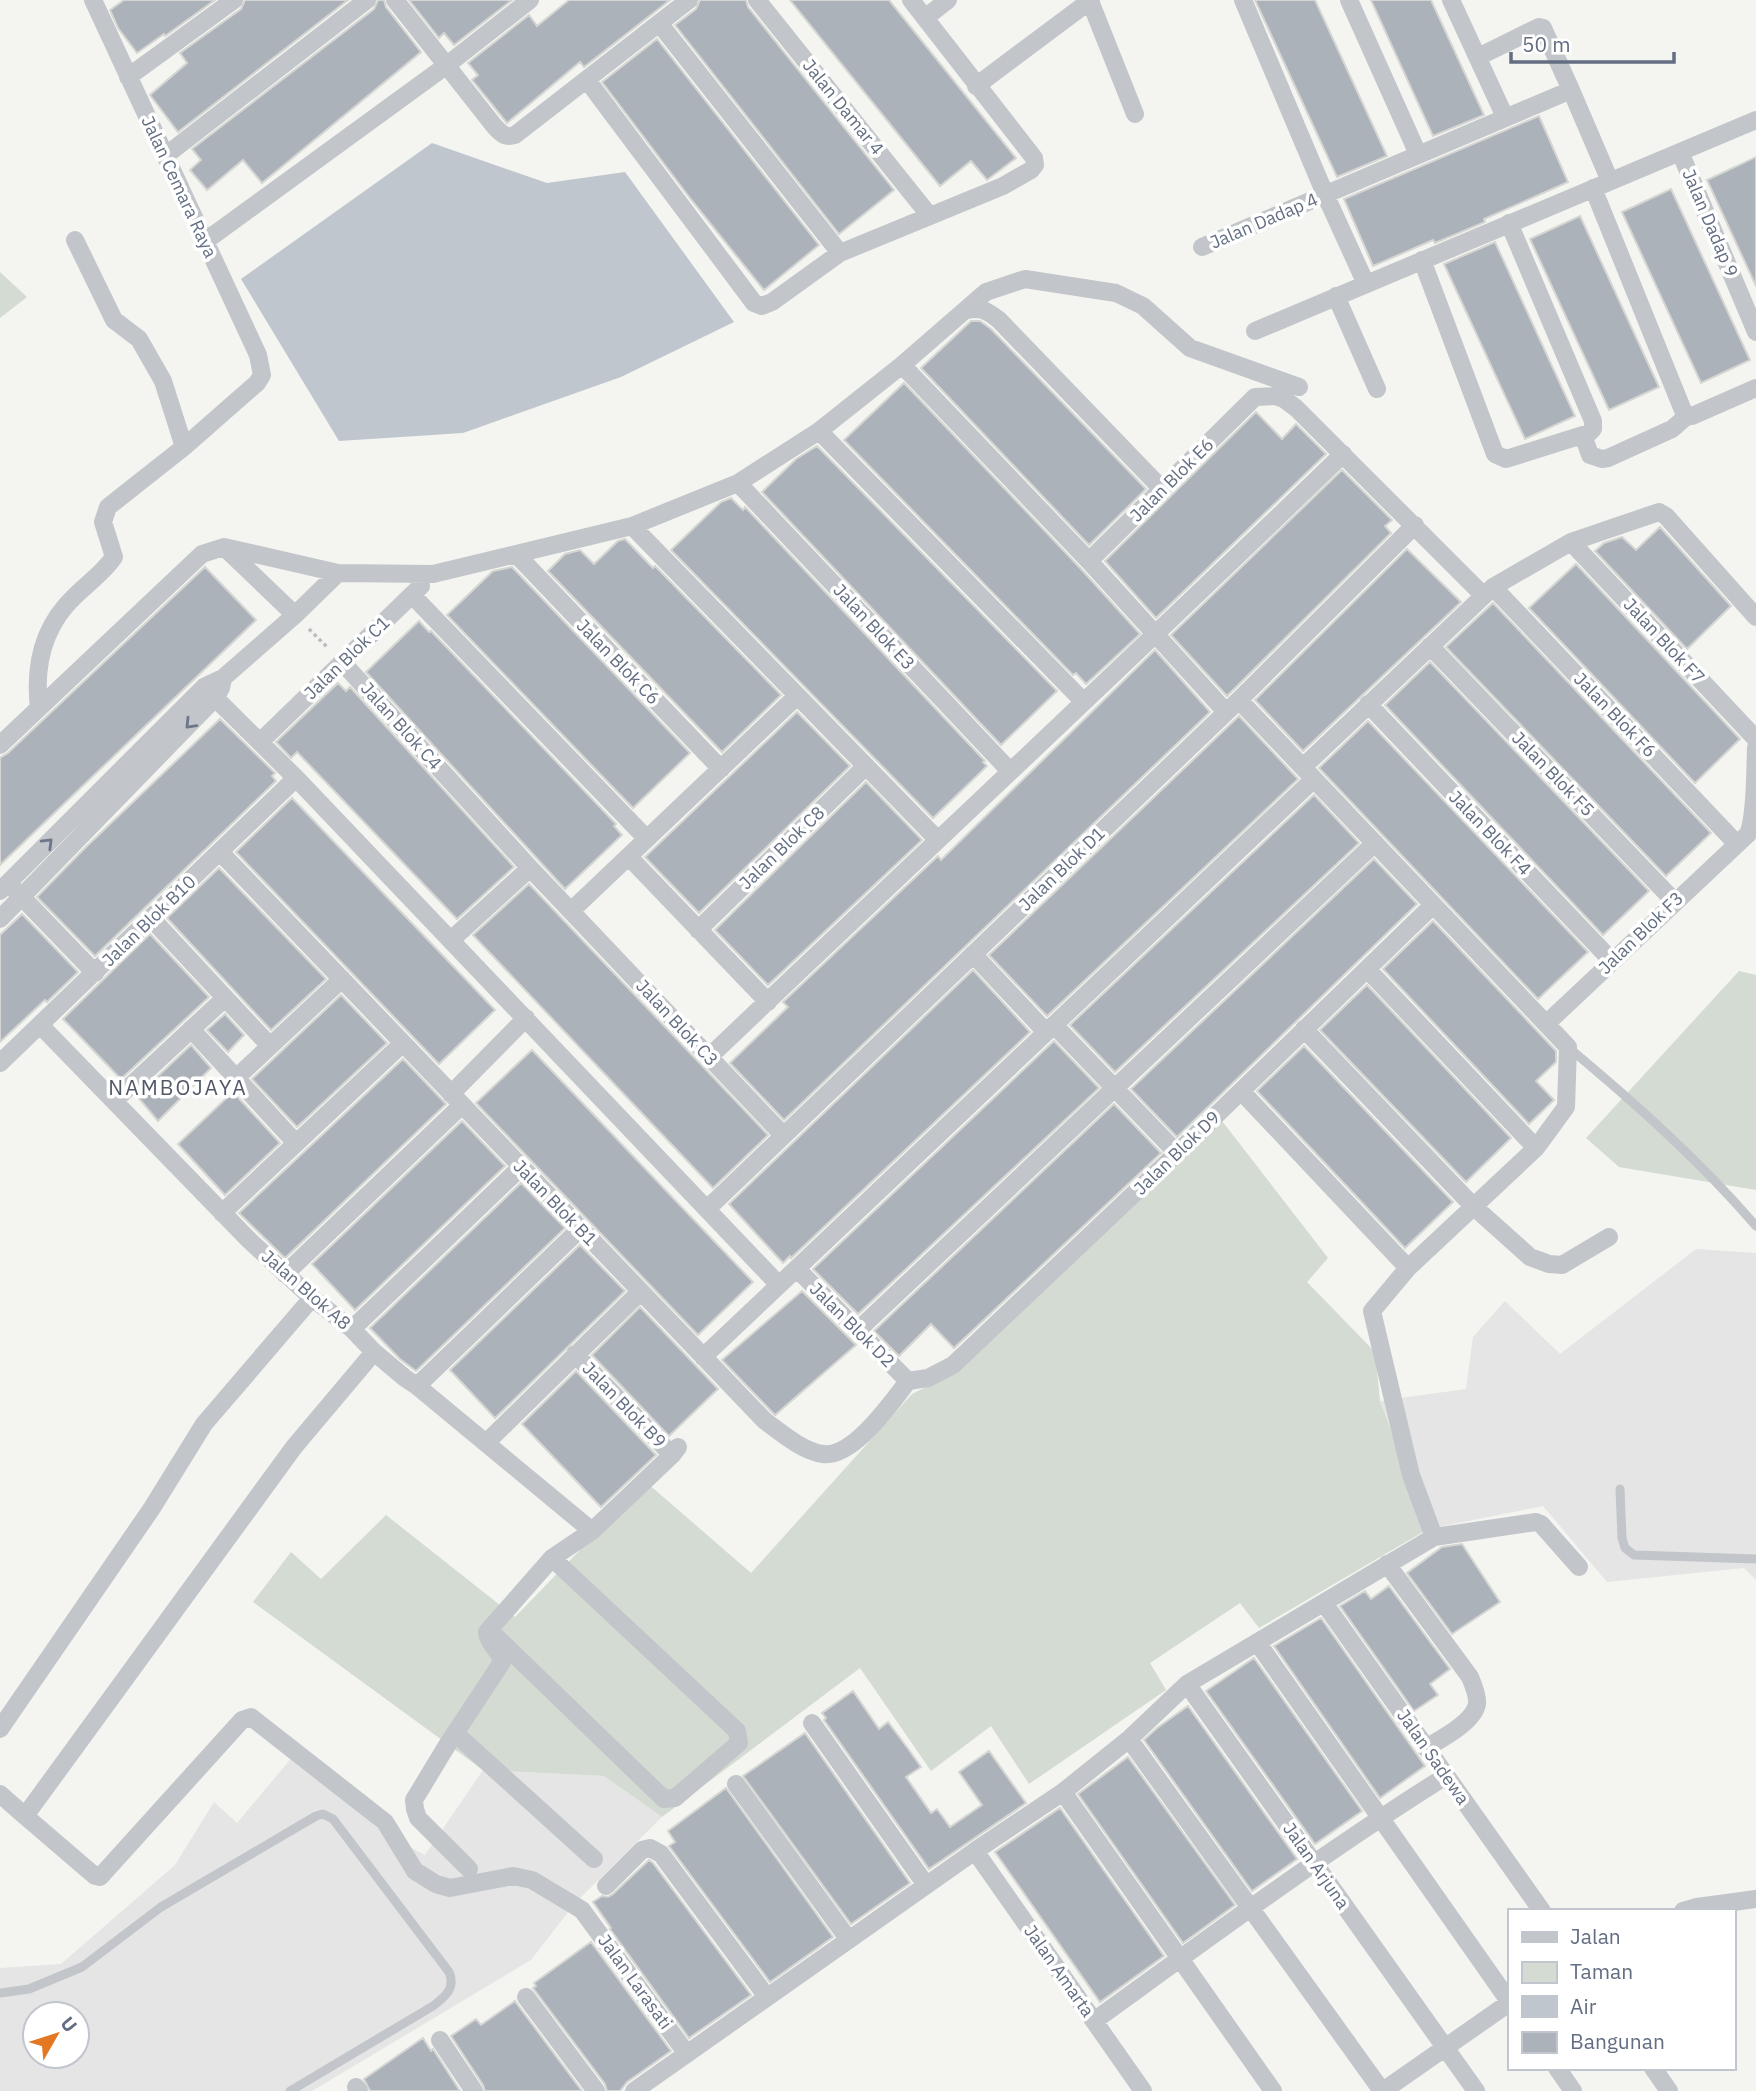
<svg xmlns="http://www.w3.org/2000/svg" width="1756" height="2091" viewBox="0 0 1756 2091" font-family="'IBM Plex Sans',sans-serif">
	<rect width="100%" height="100%" fill="#f4f5f0"/>
	<path fill="#e4e5e4" fill-rule="evenodd" d="M1696 1249 1756 1253V1580L1744 1568 1607 1582 1543 1506 1428 1529 1380 1401 1466 1389 1473 1337 1505 1301 1560 1354Z
		M294 1755 383 1833 425 1855 483 1770 604 1776 662 1817 576 1902 531 1960 312 2091H0V1968L61 1964 175 1865 214 1802 237 1823ZM35 2014H77V2056H35Z"/>
	<path fill="#d3dbd2" d="M0 272 27 297 0 318Z
		M1739 971 1756 975V1190L1619 1167 1586 1138Z
		M1222 1121 1328 1258 1307 1282 1375 1352 1380 1401 1428 1529 1259 1628 1240 1603 1150 1663 1166 1690 1029 1784 991 1726 931 1771 860 1668 662 1817 604 1776 483 1770 253 1602 291 1552 321 1579 386 1515 515 1617 646 1482 751 1573 912 1394 958 1371Z"/>
	<path fill="#bfc6cd" d="M432 143 547 183 625 172 734 322 621 377 463 433 339 441 241 279Z"/>
	<path fill="#acb2b9" stroke="#d5d6d3" stroke-width="2" d="M124 0H215L165 36 164 34 137 53 118 28 110 10Z
		M245 0H348L178 132 150 95 187 63 180 53 241 9Z
		M378 0H384L386 7 421 52 262 183 243 160 207 190 190 170 201 160 192 149 374 9Z
		M409 0H512L454 45 444 33 439 38Z
		M569 0H670L584 67 580 62 507 123 472 80 478 75 468 63 529 15 537 26Z
		M700 0H746L748 7 894 190 839 234 675 25 696 9Z
		M790 0H889L1016 158 987 180 971 161 940 186Z
		M1255 0H1315L1387 156 1337 177Z
		M1371 0H1431L1484 115 1433 136Z
		M657 39 819 245 764 290 693 202 602 82Z
		M1539 116 1568 182 1484 219 1485 222 1435 243 1433 240 1373 266 1344 199Z
		M1756 157V286L1707 180Z
		M1671 189 1750 360 1701 383 1622 212Z
		M1580 216 1659 387 1609 410 1530 239Z
		M1495 242 1575 416 1525 439 1444 264Z
		M971 321H980L991 329 1146 489 1089 545 921 368Z
		M904 383 1081 569 1140 634 1086 684 1076 673 1073 675 844 440Z
		M1256 412 1282 439 1296 424 1326 454 1156 618 1105 561Z
		M817 446 1057 691 1001 745 762 492 796 459Z
		M1342 470 1392 520 1385 526 1391 533 1227 696 1171 635Z
		M731 498 743 510 745 507 985 761 983 762 987 766 933 818 671 550 721 502Z
		M1660 527 1731 606 1687 649 1595 551 1604 543 1622 537 1636 550Z
		M625 539 653 568 655 566 781 695 722 752 548 571 565 554 580 550 594 564 618 541Z
		M1407 549 1461 602 1303 751 1255 700Z
		M1576 564 1740 739 1695 783 1529 608Z
		M205 567 256 620 0 865V758L8 753Z
		M512 567 690 753 633 808 447 615 493 571Z
		M1493 603 1711 833 1666 876 1446 647Z
		M419 621 429 632 431 631 616 824 614 826 622 835 565 889 366 672Z
		M1155 650 1210 712 784 1120 730 1063 788 1007 783 1002 938 856 941 860Z
		M1430 662 1649 891 1603 935 1385 705Z
		M338 683 346 691 350 687 514 867 457 919 297 752 291 758 276 742Z
		M797 712 850 766 699 913 645 857Z
		M1239 716 1298 779 1047 1016 989 955Z
		M220 719 275 773 272 776 276 781 95 956 37 897 85 848Z
		M1368 721 1588 952 1538 999 1319 768Z
		M866 782 922 840 768 985 715 930Z
		M1314 795 1359 843 1115 1072 1070 1025Z
		M292 798 495 1010 439 1064 236 852Z
		M1374 859 1417 904 1177 1137 1131 1089Z
		M219 868 326 979 271 1030 167 918Z
		M529 884 768 1135 713 1188 473 935Z
		M22 914 78 972 47 1002 45 1000 0 1042V935Z
		M1433 921 1556 1051V1062L1536 1081 1554 1100 1529 1124 1383 969Z
		M150 934 209 997 121 1079 63 1019Z
		M973 970 1030 1032 791 1258 790 1256 783 1263 729 1204Z
		M1367 985 1511 1138 1466 1182 1320 1030Z
		M341 995 387 1043 297 1127 252 1079Z
		M225 1014 244 1035 228 1052 207 1030Z
		M1054 1041 1099 1088 858 1314 813 1269Z
		M191 1045 211 1068 158 1121 137 1096Z
		M1304 1046 1453 1202 1405 1248 1257 1091Z
		M532 1050 753 1282 698 1335 476 1103Z
		M403 1059 446 1104 285 1258 239 1213Z
		M233 1092 280 1143 225 1195 178 1144Z
		M1114 1104 1161 1153 954 1348 931 1324 899 1356 874 1331Z
		M462 1121 505 1166 355 1310 312 1264Z
		M521 1183 565 1228 416 1371 400 1359 370 1328Z
		M580 1245 625 1291 495 1418 450 1370Z
		M802 1291 856 1345 775 1415 722 1360Z
		M640 1307 718 1389 669 1436 592 1355Z
		M576 1371 656 1455 601 1507 522 1424Z
		M1462 1544 1500 1602 1452 1634 1407 1573 1442 1547Z
		M1389 1586 1450 1669 1430 1684 1438 1695 1414 1711 1340 1606 1365 1591 1371 1599Z
		M1321 1618 1425 1766 1380 1798 1274 1646Z
		M1254 1658 1362 1811 1315 1844 1206 1691Z
		M853 1691 879 1729 888 1722 909 1750 921 1767 906 1777 931 1813 937 1809 950 1827 982 1805 959 1772 989 1751 1026 1803 929 1869 824 1720 826 1718 822 1713Z
		M1188 1706 1297 1859 1252 1891 1144 1740 1157 1728Z
		M805 1733 910 1883 851 1924 743 1776Z
		M1128 1757 1235 1905 1183 1943 1078 1794Z
		M726 1788 833 1937 770 1982 669 1846 675 1842 668 1831Z
		M1060 1808 1164 1956 1100 2002 995 1852Z
		M649 1860 653 1863 751 1995 689 2038 610 1929 611 1928 593 1902 602 1896 608 1897 613 1894Z
		M591 1942 671 2051 627 2082 620 2091H607L605 2084 533 1988 536 1986 534 1983Z
		M515 2001 517 2004 582 2091H485L483 2085 451 2036 476 2019 481 2025Z
		M423 2038 431 2051 433 2049 460 2091H370L364 2079Z"/>
	<g fill="none" stroke-linecap="round" stroke-linejoin="round">
		<path stroke="#bcbdc0" stroke-width="3.5" stroke-dasharray="3.5 3.5" stroke-linecap="butt" d="M309 629 328 648"/>
		<path stroke="#c2c5c9" stroke-width="9" d="M1569 1048C1635 1103 1700 1161 1756 1226
			M1620 1489 1622 1538 1625 1548 1634 1555 1756 1559
			M0 1993 29 1989 82 1967 161 1907 316 1816 323 1814 333 1819 449 1972C456 1988 445 1997 433 2006L290 2091"/>
		<path stroke="#c2c5c9" stroke-width="18" d="M395 0 495 127C502 134 505 138 515 135L689 0
			M757 0 929 215
			M1243 0 1325 194 1366 284
			M1349 0 1418 154
			M1451 0 1505 117
			M1090 1 1135 114
			M925 18 948 0
			M659 23 840 253
			M1478 57 1539 27 1543 28 1571 90
			M128 77 234 0
			M587 80 754 303 762 306 772 302 840 253 1003 186 1031 170 1035 165 1034 158 911 0
			M976 86 1091 0
			M1680 152 1756 332
			M165 156 367 0
			M1593 188 1684 413 1687 416H1692L1756 388
			M75 240 114 320 139 339 163 381 184 447
			M204 242 447 65 530 0
			M1202 247 1571 90 1610 181
			M1422 260 1495 454 1506 459 1589 433 1593 429V421L1509 223
			M1336 296 1377 389
			M967 310C982 307 987 311 999 320L1163 490
			M1255 331 1756 120
			M902 365 1089 561 1226 712
			M819 431 1083 701
			M1583 435 1590 455 1602 459 1608 458 1672 429 1687 416
			M738 483 1010 771
			M632 526 938 840
			M1571 542 1756 739
			M224 547 295 615
			M516 554 721 769
			M1089 561 1255 397 1275 396 1284 399 1296 408 1484 596
			M1493 587 1736 843
			M412 595 647 839
			M1430 646 1675 902
			M342 662 530 868 783 1135
			M223 678 295 615 338 573
			M204 687 296 778 779 1285
			M1239 700 1568 1047 1566 1107 1536 1148 1408 1268 1372 1311 1411 1475 1434 1537
			M1368 704 1612 961
			M39 708C34 665 43 626 75 596 88 583 104 572 114 557L103 522 108 507 184 447 257 383 262 375 258 355 93 0
			M261 741 421 586
			M0 745 202 554 224 547 338 573 433 574 632 526 738 483 819 431 902 365 986 292 1025 279 1116 293 1143 306 1190 348 1299 387
			M1303 767 1493 587 1571 542 1659 512 1666 516 1756 617
			M220 852 765 1421C782 1433 802 1451 823 1454 853 1458 892 1402 908 1381
			M629 857 768 1002
			M15 890 95 973
			M0 891 204 687 223 678 221 688 216 697 0 919
			M571 911 797 696
			M151 918 270 1046
			M698 930 866 766
			M451 940 530 868
			M973 954 1046 1032
			M1367 969 1536 1148
			M1546 1024 1748 834C1756 816 1755 770 1756 748
			M1054 1025 1177 1153
			M41 1026 249 1240 312 1298 352 1329 374 1352 405 1378 417 1386 592 1531
			M191 1029 296 1143
			M1304 1029 1473 1206 1530 1257 1549 1264 1562 1265 1609 1237
			M709 1057C920 856 1134 657 1343 454
			M0 1063 296 778
			M236 1078 342 979
			M1241 1091 1408 1268
			M451 1094 526 1018
			M114 1101 225 998
			M707 1209 1239 700 1415 525
			M222 1213 403 1043
			M797 1269 908 1381
			M285 1274 462 1105
			M352 1329 521 1167
			M857 1331 1375 843
			M575 1354 672 1455
			M703 1357 1314 779
			M908 1381 928 1378 953 1365 1177 1153 1433 905
			M417 1386 580 1229
			M486 1443 640 1292
			M1387 1564 1470 1677C1473 1684 1478 1696 1477 1704 1474 1722 1441 1739 1426 1748
			M1324 1603 1542 1911
			M489 1630 664 1799 675 1798 739 1743 737 1731 552 1558
			M1257 1642 1509 2001
			M1187 1684 1476 2091
			M812 1723 926 1885
			M0 1729 152 1508 204 1424 312 1298
			M456 1734 594 1859
			M1129 1739 1382 2091
			M736 1784 849 1940
			M1063 1792 1273 2091
			M0 1794 25 1816 294 1447 374 1352
			M25 1816 95 1876 100 1877 242 1720 251 1717 385 1822 415 1871 436 1884 450 1888 513 1876 532 1880 582 1910 687 2054
			M975 1851 1143 2091
			M469 1869 418 1818 415 1809 414 1800 446 1747 502 1662C501 1651 488 1645 487 1632L552 1558 592 1531 672 1455 678 1447
			M606 1886 642 1850 650 1848 661 1854 767 1997
			M1683 1911 1697 1907 1756 1899
			M526 1997 596 2091
			M1094 2021C1210 1937 1325 1852 1446 1776
			M440 2040 474 2091
			M1557 2068 1573 2091
			M1653 2068 1669 2091
			M356 2087 359 2091
			M634 2091 975 1851 1063 1792 1129 1739 1187 1684 1434 1537 1536 1522 1541 1524 1579 1567
			M1383 2091 1509 2003"/>
	</g>
	<defs><path id="oneway-chevron" d="M-2-3.5L2.5 0L-2 3.5" fill="none" stroke-width="1.6" stroke-linecap="round" stroke-linejoin="round" transform="scale(1.75)"/></defs>
	<g stroke="#6c7789">
		<use href="#oneway-chevron" transform="translate(190 724) rotate(134)"/>
		<use href="#oneway-chevron" transform="translate(48 843) rotate(-45)"/>
	</g>
	<g text-anchor="middle" stroke-width="7" stroke-linejoin="round" paint-order="stroke">
		<g font-size="18" fill="#636e82" stroke="#fff">
			<text transform="translate(843 107) rotate(51)" y="6">Jalan Damar 4</text>
			<text transform="translate(179 187) rotate(65)" y="6">Jalan Cemara Raya</text>
			<text transform="translate(1264 221) rotate(-23)" y="6">Jalan Dadap 4</text>
			<text transform="translate(1710 223) rotate(67)" y="6">Jalan Dadap 9</text>
			<text transform="translate(1172 480) rotate(-45)" y="6">Jalan Blok E6</text>
			<text transform="translate(874 627) rotate(47)" y="6">Jalan Blok E3</text>
			<text transform="translate(1664 641) rotate(47)" y="6">Jalan Blok F7</text>
			<text transform="translate(347 658) rotate(-44)" y="6">Jalan Blok C1</text>
			<text transform="translate(618 662) rotate(46)" y="6">Jalan Blok C6</text>
			<text transform="translate(1615 715) rotate(46)" y="6">Jalan Blok F6</text>
			<text transform="translate(401 726) rotate(48)" y="6">Jalan Blok C4</text>
			<text transform="translate(1553 774) rotate(46)" y="6">Jalan Blok F5</text>
			<text transform="translate(1490 833) rotate(46)" y="6">Jalan Blok F4</text>
			<text transform="translate(782 848) rotate(-44)" y="6">Jalan Blok C8</text>
			<text transform="translate(1062 869) rotate(-44)" y="6">Jalan Blok D1</text>
			<text transform="translate(149 921) rotate(-44)" y="6">Jalan Blok B10</text>
			<text transform="translate(1641 933) rotate(-44)" y="6">Jalan Blok F3</text>
			<text transform="translate(677 1023) rotate(47)" y="6">Jalan Blok C3</text>
			<text transform="translate(1177 1153) rotate(-44)" y="6">Jalan Blok D9</text>
			<text transform="translate(555 1203) rotate(46)" y="6">Jalan Blok B1</text>
			<text transform="translate(306 1290) rotate(41)" y="6">Jalan Blok A8</text>
			<text transform="translate(852 1325) rotate(45)" y="6">Jalan Blok D2</text>
			<text transform="translate(624 1405) rotate(46)" y="6">Jalan Blok B9</text>
			<text transform="translate(1433 1757) rotate(55)" y="6">Jalan Sadewa</text>
			<text transform="translate(1316 1866) rotate(55)" y="6">Jalan Arjuna</text>
			<text transform="translate(1059 1971) rotate(55)" y="6">Jalan Amarta</text>
			<text transform="translate(635 1982) rotate(54)" y="6">Jalan Larasati</text>
		</g>
		<g font-size="21" letter-spacing="2" fill="#515967" stroke="#fff">
			<text x="178" y="1095">NAMBOJAYA</text>
		</g>
	</g>
	<rect x="1508" y="1909" width="228" height="161" fill="#ffffff" stroke="#c1c5cd" stroke-width="2"/>
	<rect x="1522" y="1932" width="35" height="10" fill="#c2c5c9" stroke="#c1c5cd" stroke-width="2"/>
	<text x="1570" y="1944" font-size="21" fill="#636e82">Jalan</text>
	<rect x="1522" y="1962" width="35" height="21" fill="#d3dbd2" stroke="#c1c5cd" stroke-width="2"/>
	<text x="1570" y="1979" font-size="21" fill="#636e82">Taman</text>
	<rect x="1522" y="1996" width="35" height="21" fill="#bfc6cd" stroke="#c1c5cd" stroke-width="2"/>
	<text x="1570" y="2014" font-size="21" fill="#636e82">Air</text>
	<rect x="1522" y="2032" width="35" height="21" fill="#acb2b9" stroke="#c1c5cd" stroke-width="2"/>
	<text x="1570" y="2049" font-size="21" fill="#636e82">Bangunan</text>
	<g transform="translate(56 2035) rotate(51)"><circle r="33" fill="#ffffff" stroke="#c1c5cd" stroke-width="2"/>
	<path d="M0-5L12 26L0 18L-12 26Z" fill="#e47822"/>
	<text y="-10" font-size="19" font-weight="bold" text-anchor="middle" fill="#636e82">U</text>
	</g>
	<path d="M1511 52v10h163v-10" fill="none" stroke="#636e82" stroke-width="3.5"/>
	<text x="1522" y="52" font-size="21" fill="#636e82" stroke="#ffffff" stroke-width="5" paint-order="stroke">50 m</text>
</svg>
